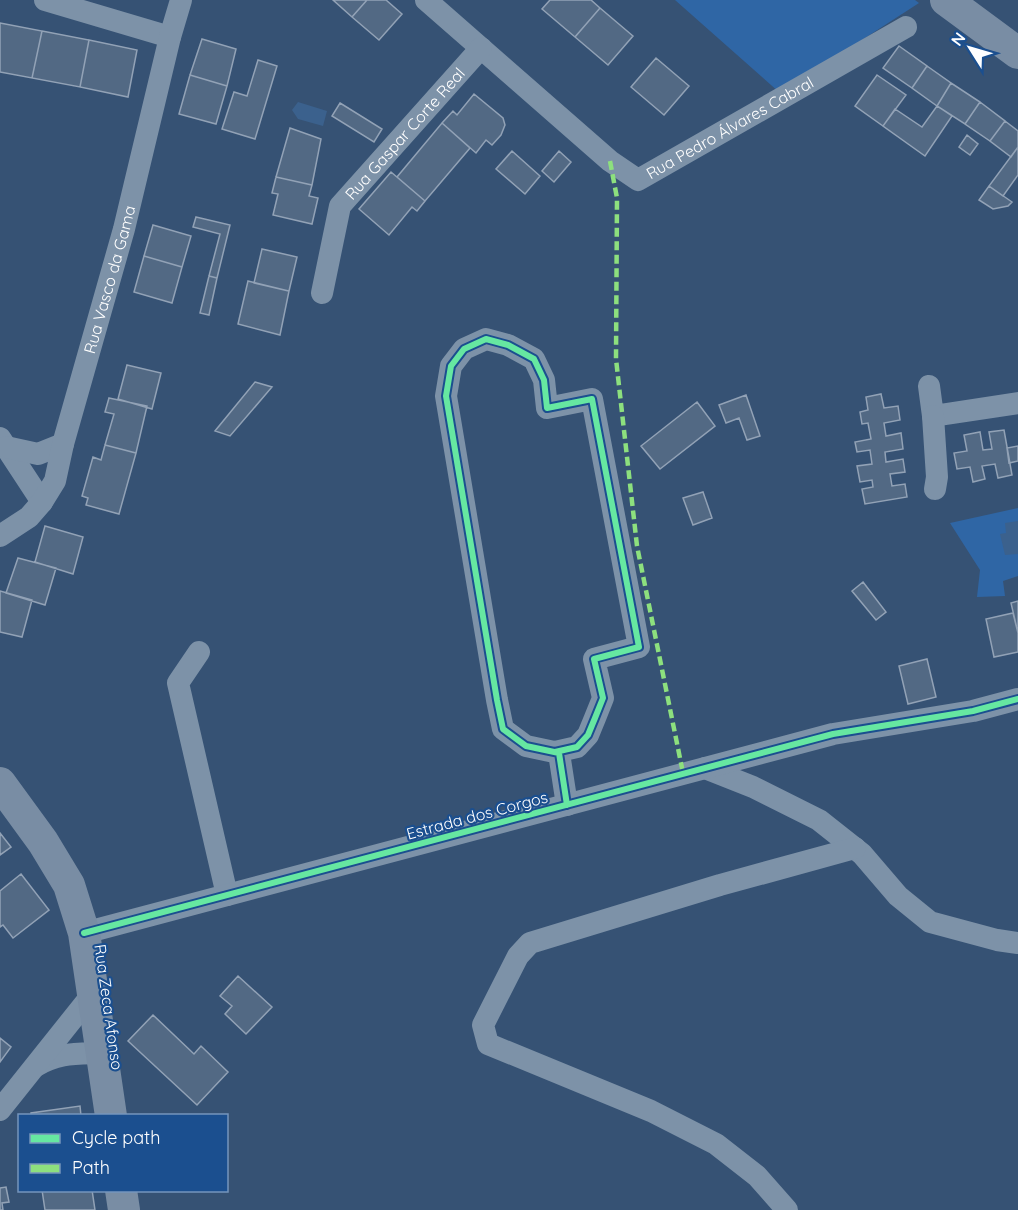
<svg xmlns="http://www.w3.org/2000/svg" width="1018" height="1210" viewBox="0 0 1018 1210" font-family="Quicksand,sans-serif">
	<rect width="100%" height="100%" fill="#365274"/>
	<path fill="#2f66a5" d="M675 0H915L919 3 780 93Z
		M1018 508V576L1003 581 1005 596 977 597 980 570 950 523Z"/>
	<path fill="#3b618d" d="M298 102 327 111 323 126 298 119 292 110Z
		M1018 521V554L1005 555 1000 534 1006 533 1005 523Z"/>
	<path fill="#526984" stroke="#92a2b6" stroke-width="1.5" d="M333 0H367L352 17Z
		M367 0H386L402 14 379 40 352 17Z
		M550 0H591L600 8 575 37 542 9Z
		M600 8 633 36 608 65 575 37Z
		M0 23 42 31 32 78 0 72Z
		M42 31 89 40 80 87 32 78Z
		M202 39 236 49 227 86 190 75Z
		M89 40 137 50 128 97 80 87Z
		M899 46 927 66 912 88 883 68Z
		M656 58 689 86 664 115 631 87Z
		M258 60 277 66 255 139 222 129 234 92 247 96Z
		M927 66 951 83 937 106 912 88Z
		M190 75 227 86 216 124 179 114Z
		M877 75 906 95 883 126 855 106Z
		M951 83 980 102 965 124 937 106Z
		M474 94 503 118 505 125 501 135 492 145 486 140 476 153 442 123 453 111 457 115Z
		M980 102 1005 121 990 141 965 124Z
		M340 103 382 129 374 142 332 116Z
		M937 106 952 116 925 156 883 126 895 109 922 127Z
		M1005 121 1018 131V147L1011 157 990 141Z
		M442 123 470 148 425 201 397 177Z
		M290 128 321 139 312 185 276 177Z
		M967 135 978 144 970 155 959 147Z
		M1018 147V175L1003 196 989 186Z
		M512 151 540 176 525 194 496 169Z
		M559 151 571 162 554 182 542 171Z
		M391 172 425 201 417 211 412 207 389 235 359 209Z
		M276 177 312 185 309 196 318 198 312 224 273 215 278 194 272 193Z
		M989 186 1012 202 1008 206 993 209 979 200Z
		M196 217 230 225 217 278 209 276 220 234 193 227Z
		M153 225 191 236 182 267 144 256Z
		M262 249 297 257 289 291 254 283Z
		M144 256 182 267 172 303 134 292Z
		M209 276 217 278 209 315 200 313Z
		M248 281 289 291 280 335 238 324Z
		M127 365 161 373 152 409 118 399Z
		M255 382 272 387 230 436 215 431Z
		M881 394 884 408 898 406 900 420 884 423 886 436 901 433 903 449 885 452 886 462 903 459 905 472 890 474 892 486 905 484 907 497 865 504 862 489 873 487 872 480 860 482 857 466 872 464 870 450 857 452 855 442 871 439 868 423 862 424 860 412 868 410 866 397Z
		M746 395 760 436 747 440 739 418 726 423 719 405Z
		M109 398 147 406 136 453 105 445 114 414 105 412Z
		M697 402 715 426 660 469 641 446Z
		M1004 430 1012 475 998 478 995 464 982 466 985 479 973 482 970 467 957 469 954 453 967 451 964 435 980 432 983 450 992 449 989 432Z
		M105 445 136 453 119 514 86 505 88 498 82 496 93 457 101 460Z
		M1018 446V461L1009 463 1007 448Z
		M703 492 712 518 693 525 683 498Z
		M45 526 83 537 73 574 35 562Z
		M18 558 56 568 45 605 6 593Z
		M863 582 886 612 876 620 852 591Z
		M0 591 32 600 22 637 0 632Z
		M1018 601V633L1011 603Z
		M1013 613 1018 633V652L994 657 986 619Z
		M927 659 936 697 908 704 899 666Z
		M0 833 11 847 0 855Z
		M21 874 49 910 13 938 3 925 0 927V891Z
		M238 976 272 1007 246 1034 225 1014 232 1006 220 996Z
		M153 1015 194 1054 201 1046 228 1072 197 1105 128 1041Z
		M0 1038 11 1047 0 1062Z
		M80 1106 81 1116H31V1113Z
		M6 1187 9 1202 2 1203 3 1210H0V1188Z
		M42 1190H92L95 1210H45Z"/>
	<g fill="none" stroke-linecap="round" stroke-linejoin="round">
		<g stroke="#7d92a8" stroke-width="22">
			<path d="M45 0 170 37"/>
			<path id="s1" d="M426 0 610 161 638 180 906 27"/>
			<path id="s2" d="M322 293 340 206 481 48"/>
			<path d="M929 386 933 416 1018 403"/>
			<path d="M933 416 937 477 935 489"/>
			<path d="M0 438 42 502"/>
			<path d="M6 447 38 454 63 444"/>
			<path id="s3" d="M0 536 29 517 42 502 55 481 63 444 124 229 170 37 181 0"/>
			<path d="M199 652 178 683 227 895"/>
			<path d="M555 752 577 747 588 735 595 718 603 698 594 659 639 647 592 399 547 408 544 380 534 359 508 345 486 339 464 349 451 366 446 396 497 700 503 729 526 746 559 753 567 805"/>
			<path d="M705 768 753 787 819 820 862 854 898 896 930 922 997 940 1018 943"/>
			<path d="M84 933 833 734 973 711 1018 699"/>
			<path d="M36 1066C58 1052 77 1054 103 1053"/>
			<path d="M0 1110 94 992"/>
			<path d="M787 1210 757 1176 716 1144 651 1111 488 1044 483 1025 518 956 530 943 720 885 855 848"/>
		</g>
		<path stroke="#798da4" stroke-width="32" d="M946 0 1018 53
			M0 783 43 842 69 885 84 933 111 1116
			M121 1190 124 1210"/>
		<path stroke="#8de07e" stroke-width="4.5" stroke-dasharray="9 4.5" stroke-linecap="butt" d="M610 161 617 198 616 359 637 546 683 773"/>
		<g stroke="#1b4f8f" stroke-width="10">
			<path id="cycleway" d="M555 752 577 747 588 735 595 718 603 698 594 659 639 647 592 399 547 408 544 380 534 359 508 345 486 339 464 349 451 366 446 396 497 700 503 729 526 746 559 753 567 805
				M84 933 833 734 973 711 1018 699"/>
		</g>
		<use href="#cycleway" stroke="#66e7a1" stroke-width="6"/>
	</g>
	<g text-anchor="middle" stroke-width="4.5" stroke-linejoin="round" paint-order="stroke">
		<g font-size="16" fill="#fff" stroke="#1b4f8f">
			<text dy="6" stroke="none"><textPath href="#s1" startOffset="384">Rua Pedro Álvares Cabral</textPath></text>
			<text dy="6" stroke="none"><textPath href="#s2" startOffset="186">Rua Gaspar Corte Real</textPath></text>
			<text dy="6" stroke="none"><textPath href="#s3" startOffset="288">Rua Vasco da Gama</textPath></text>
			<text transform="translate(477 815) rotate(-15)" y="6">Estrada dos Corgos</text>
			<text transform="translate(109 1007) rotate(82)" y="6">Rua Zeca Afonso</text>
		</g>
	</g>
	<rect x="18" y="1114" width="210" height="78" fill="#1b4f8f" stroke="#7695bc" stroke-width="1.5"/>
	<rect x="30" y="1134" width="30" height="9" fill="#66e7a1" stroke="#7695bc" stroke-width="1.5"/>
	<text x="72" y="1144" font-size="18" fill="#ffffff">Cycle path</text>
	<rect x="30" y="1164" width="30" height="9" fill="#8de07e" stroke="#7695bc" stroke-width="1.5"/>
	<text x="72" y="1174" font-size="18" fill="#ffffff">Path</text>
	<g transform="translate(970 48) rotate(307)" stroke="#1b4f8f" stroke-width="4.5" paint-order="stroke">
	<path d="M0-4.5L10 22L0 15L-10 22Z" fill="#ffffff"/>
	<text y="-9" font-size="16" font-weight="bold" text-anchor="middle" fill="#ffffff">N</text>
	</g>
</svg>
